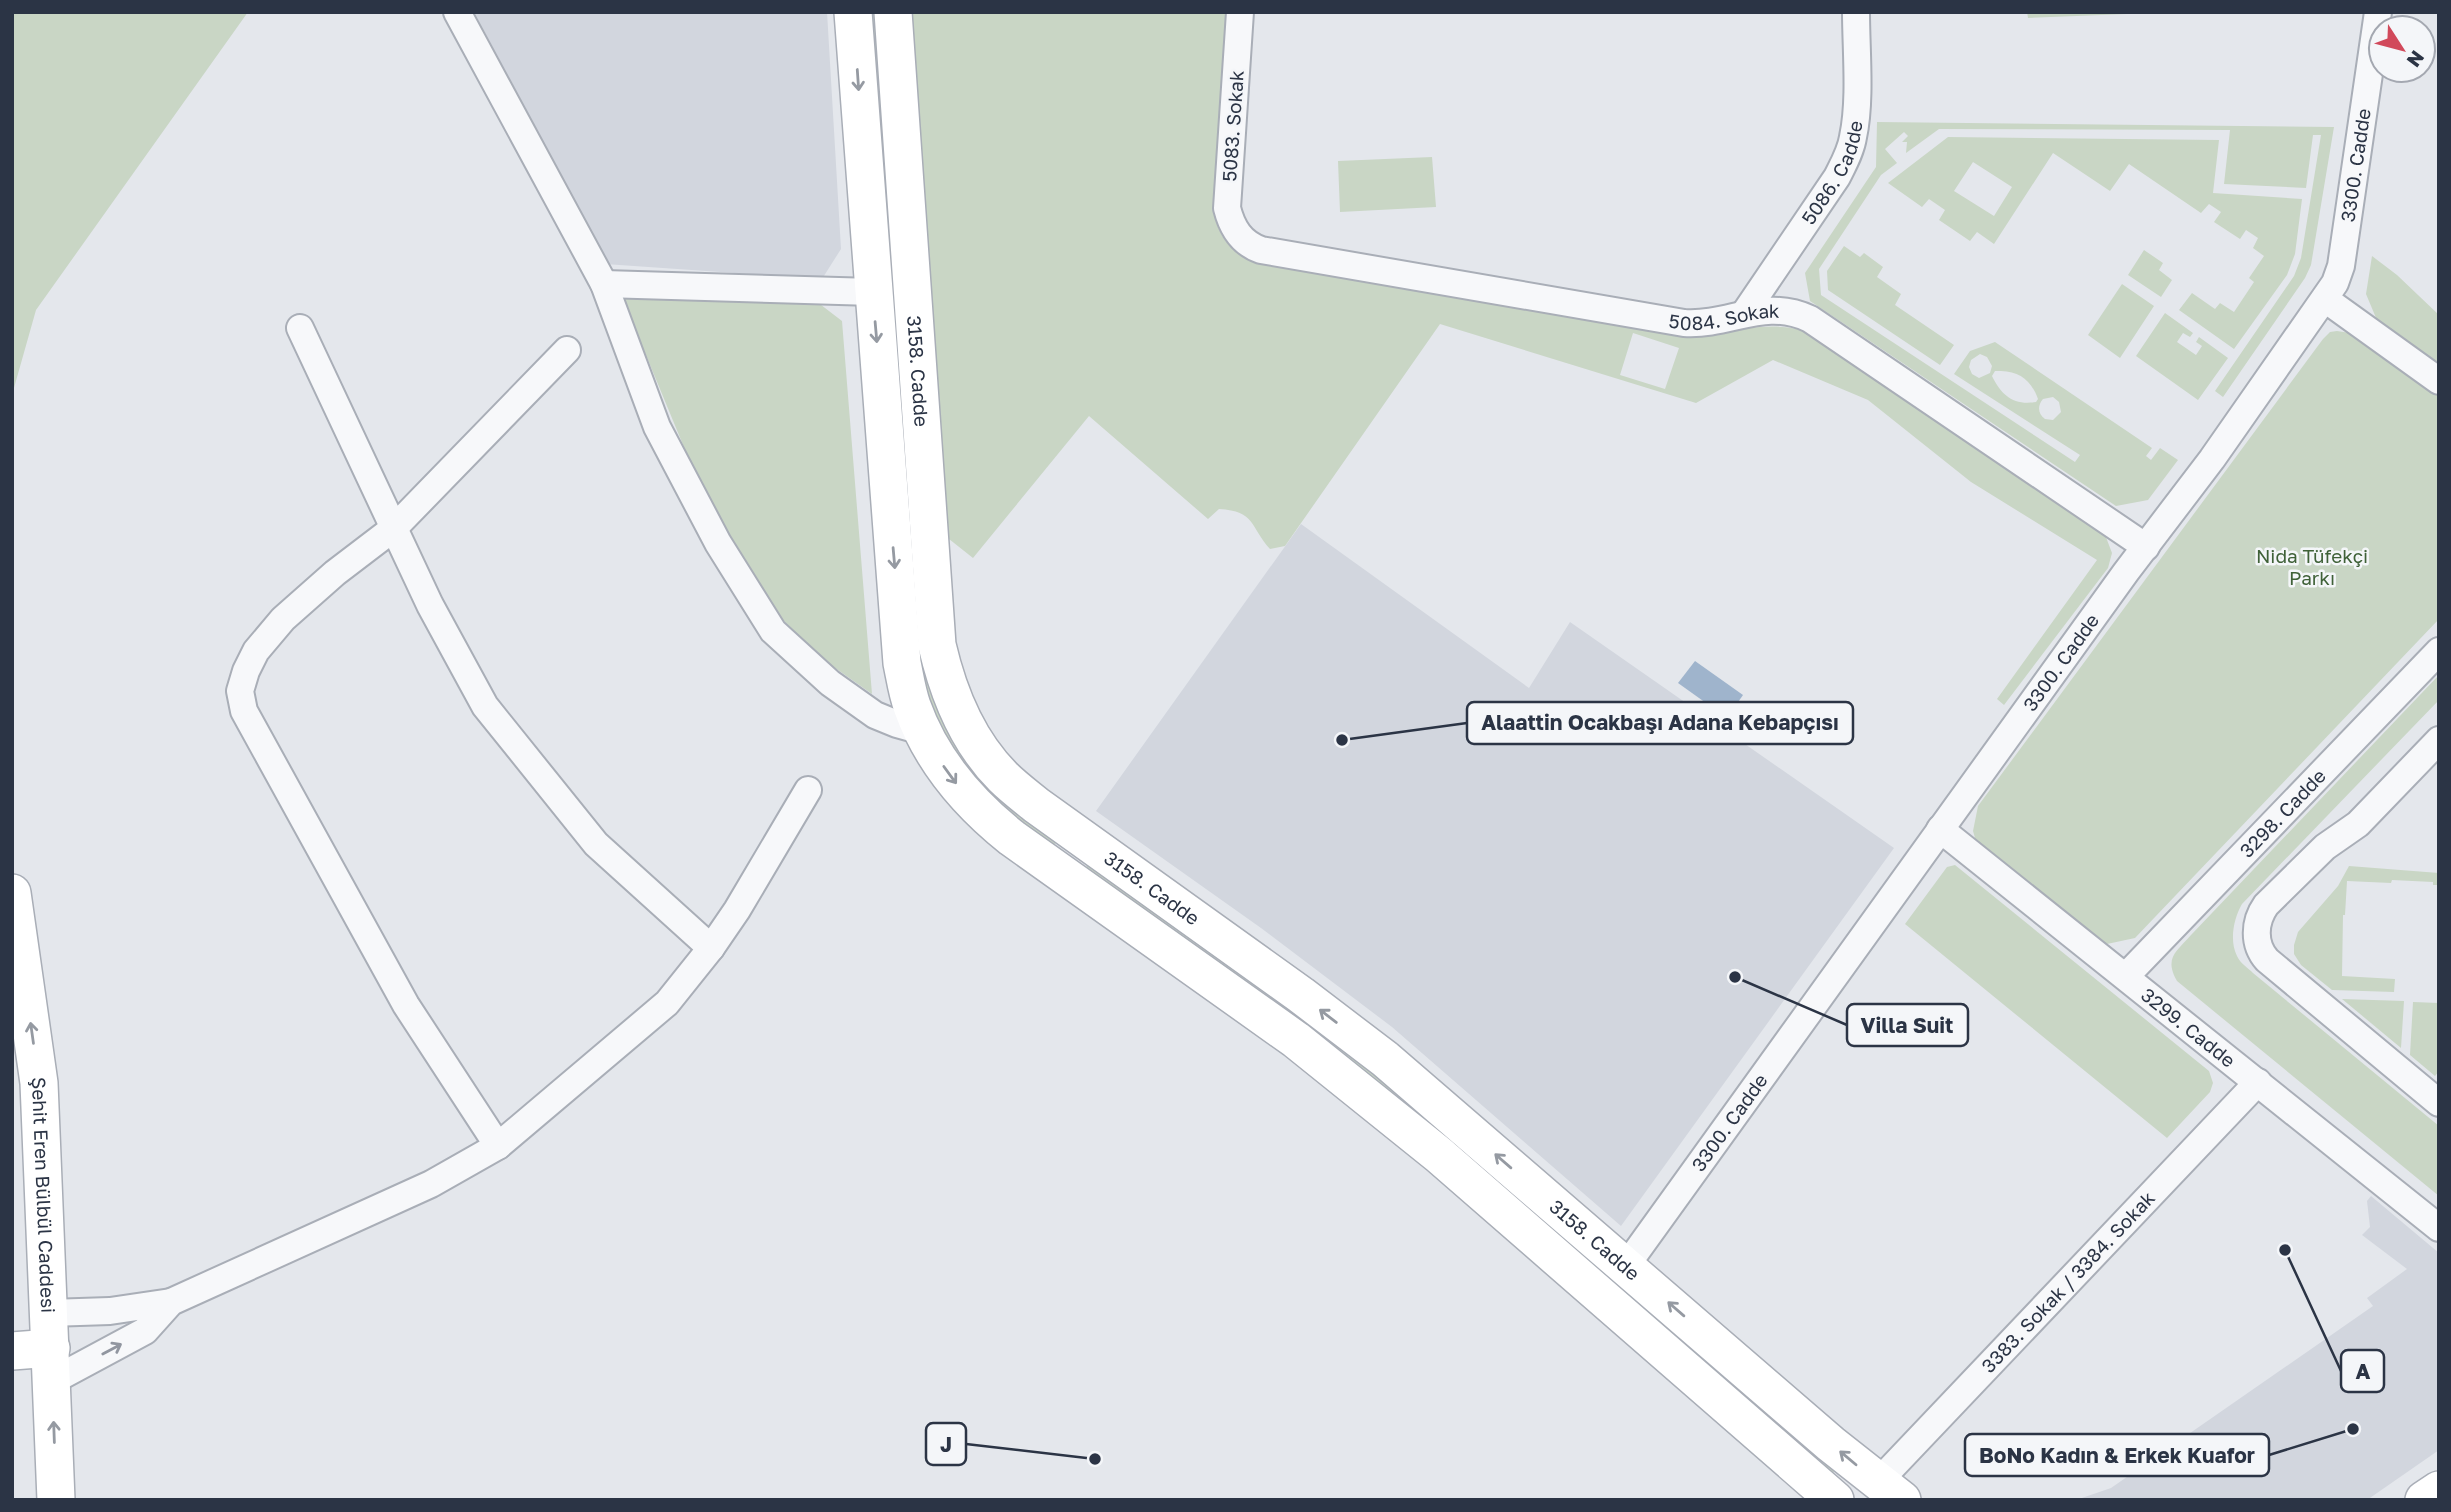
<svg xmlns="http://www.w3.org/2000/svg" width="2451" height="1512" viewBox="0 0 2451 1512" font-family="'Golos Text',sans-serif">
	<rect width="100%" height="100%" fill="#e4e7ec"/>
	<path fill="#d2d6de" d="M474 12H827L841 249 822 279 605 264 586 221Z
		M1301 524 1529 688 1570 622 1894 848 1621 1226 1392 1027 1261 928 1096 811Z
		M2371 1196 2439 1253V1450L2367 1500H2076L2111 1488 2373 1306 2367 1298 2407 1269 2362 1235 2370 1227 2367 1201Z"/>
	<path fill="#c9d6c5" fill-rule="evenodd" d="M12 12H248L36 310 12 395Z
		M869 12H880L923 630 1058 840 1051 849 1004 816 952 755 921 683Z
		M909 12H1230L1215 218C1221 240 1232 252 1253 261L1719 333C1749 328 1778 322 1808 332L2104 532 2112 553 2108 568 2004 705 1997 699 2097 560 1971 482 1868 400 1773 360 1696 403 1440 324 1285 546 1270 549C1250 527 1256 511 1219 509L1208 519 1089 416 973 558 949 539ZM1633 333 1679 348 1665 389 1620 375Z
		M2027 12H2127V14L2028 18Z
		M1877 122 2334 127 2311 265 2305 278 2223 397 2215 391 2294 276 2301 258 2321 135H2313L2306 188 2224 184 2230 130 1939 129 1906 153 1907 142H1902L1908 136 1904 132 1885 149 1897 163 1881 175 1819 269 1821 295 2075 462 2080 455 1954 374 1970 351 1995 342 2152 448 2146 456 2151 460 2160 448 2178 460 2148 500 2116 506 1810 301 1805 273 1876 167ZM1980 354 1987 357 1992 366 1990 373 1979 378 1972 374 1969 367 1971 360ZM2001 371C2020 372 2031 380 2038 399L2036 402C2014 406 2001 395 1992 376L1995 371ZM2053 397 2059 402 2061 412 2053 420 2045 419C2038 414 2037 406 2043 399Z
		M1948 137 2219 140 2213 193 2302 199 2295 254 2287 275 2234 349 2179 310 2192 293 2215 309 2220 303 2234 312 2254 282 2249 278 2264 256 2253 248 2258 238 2246 230 2240 239 2214 222 2221 212 2209 204 2201 213 2129 164 2110 191 2053 153 1994 244 1977 232 1970 241 1939 220 1945 210 1929 199 1922 207 1888 183ZM1973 162 2012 187 1994 216 1954 191Z
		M1432 157 1436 207 1340 212 1338 161Z
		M1844 246 1860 257 1864 253 1883 267 1877 277 1901 294 1895 305 1954 345 1940 365 1828 290 1827 271Z
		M2144 250 2163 263 2159 270 2172 280 2161 297 2128 275Z
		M2372 256 2397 275 2439 315V368L2379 325 2366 294Z
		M2122 284 2154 306 2120 358 2088 335Z
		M622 297 812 298 842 321 872 694 821 658 769 606 712 515Z
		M2165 313 2193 333 2190 337 2183 333 2177 342 2196 355 2202 346 2196 342 2199 337 2228 358 2198 400 2136 356Z
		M2337 331 2350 333 2439 396V619L2135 938 2107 944 2095 938 1978 848 1973 831 1978 806 2323 339 2330 332Z
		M2439 675V700L2242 904C2234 918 2229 940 2237 956 2240 963 2248 968 2253 973L2439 1126V1196L2177 981C2164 958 2176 952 2191 935Z
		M1090 862 1334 1035 1835 1470 1830 1477 1082 873Z
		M1955 865 2209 1071 2213 1083 2210 1092 2167 1138 1905 924 1947 867Z
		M2349 866 2439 873V885H2433V882L2392 880 2391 883 2347 881 2345 915H2343L2342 976 2395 979 2394 992 2332 990 2301 965 2294 954V945L2298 932 2338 886Z
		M2342 999 2404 1001 2401 1048Z
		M2413 1002 2439 1003V1071L2435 1076 2410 1055Z"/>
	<path fill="#9fb4cc" d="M1695 661 1743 695 1727 718 1678 683Z"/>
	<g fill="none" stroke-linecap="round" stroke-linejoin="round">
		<g stroke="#a9aeb7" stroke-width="30">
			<g id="street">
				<path d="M457 12 604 284 657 427 718 543 773 631 830 683 875 715 897 724 922 731"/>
				<path id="s1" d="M1240 12 1227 208C1232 228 1241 243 1261 250L1684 323C1731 326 1764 297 1810 319L2146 547"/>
				<path d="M604 284 873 292"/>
				<path d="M2325 299 2439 381"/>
				<path id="s2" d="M1744 314 1837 177C1843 165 1851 151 1853 137 1861 100 1856 50 1856 12"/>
				<path d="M300 328 430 605 485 706 596 844 711 948"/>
				<path d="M2439 740 2358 824 2325 847 2266 905C2254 922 2253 944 2267 960L2439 1103"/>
				<path id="s3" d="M1940 829 2439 1228"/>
				<path id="s4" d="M2126 976 2439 651"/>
				<path d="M498 1146 406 1005 244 711 240 691 246 671 256 651 283 619 335 573 394 528 567 350"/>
				<path id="s5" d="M1626 1266 2126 572 2212 459 2335 283 2341 266 2378 12"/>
				<path d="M49 1313 110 1311 171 1302"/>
				<path d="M52 1381 145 1331 171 1302 431 1184 498 1146 667 1003 711 948 737 910 808 790"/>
				<path id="s6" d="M1878 1482 2258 1082"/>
			</g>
		</g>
		<g stroke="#a9aeb7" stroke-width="40">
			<g id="secondary">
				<path d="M853 12 902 663C905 677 907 692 912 706 931 760 968 803 1012 838L1296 1040 1439 1155 1835 1500"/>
				<path id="s7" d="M893 12 937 645C948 693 967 741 1003 777 1013 787 1025 796 1036 805L1301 995 1385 1059 1831 1444 1902 1500"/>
				<path id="s8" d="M12 893 39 1083 56 1500"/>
				<path d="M12 1351 51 1348"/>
				<path d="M2424 1500 2439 1490"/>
			</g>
		</g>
		<use href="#street" stroke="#f7f8fa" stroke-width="26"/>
		<use href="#secondary" stroke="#fff" stroke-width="37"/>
	</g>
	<defs><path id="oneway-shaft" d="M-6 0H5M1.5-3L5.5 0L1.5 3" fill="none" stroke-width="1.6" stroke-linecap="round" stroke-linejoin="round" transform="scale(1.75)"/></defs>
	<g stroke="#959aa2">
		<use href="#oneway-shaft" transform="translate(858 80) rotate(86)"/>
		<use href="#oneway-shaft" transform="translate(876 332) rotate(85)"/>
		<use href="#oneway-shaft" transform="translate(894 558) rotate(85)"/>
		<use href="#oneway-shaft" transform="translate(950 775) rotate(54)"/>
		<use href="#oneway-shaft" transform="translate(1328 1016) rotate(-142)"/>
		<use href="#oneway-shaft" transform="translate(32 1033) rotate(-98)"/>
		<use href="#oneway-shaft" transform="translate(1503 1161) rotate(-139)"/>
		<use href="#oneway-shaft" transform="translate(1676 1309) rotate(-139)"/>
		<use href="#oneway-shaft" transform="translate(54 1432) rotate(-92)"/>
		<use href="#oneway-shaft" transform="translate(1848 1458) rotate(-140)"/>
	</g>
	<use stroke="#9196a0" href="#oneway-shaft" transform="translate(112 1349) rotate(-28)"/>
	<g text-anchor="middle" stroke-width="5" stroke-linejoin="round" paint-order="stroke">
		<g font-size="19" fill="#2b3445" stroke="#f4f6f9">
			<text transform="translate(1233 126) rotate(-86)" y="7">5083. Sokak</text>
			<text dy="7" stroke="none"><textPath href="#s5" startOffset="1332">3300. Cadde</textPath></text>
			<text dy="7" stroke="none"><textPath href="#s2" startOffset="168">5086. Cadde</textPath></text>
			<text dy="7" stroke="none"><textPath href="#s1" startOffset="723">5084. Sokak</textPath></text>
			<text dy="7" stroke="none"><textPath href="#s7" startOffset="360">3158. Cadde</textPath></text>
			<text dy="7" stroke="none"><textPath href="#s5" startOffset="744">3300. Cadde</textPath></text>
			<text dy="7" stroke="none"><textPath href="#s4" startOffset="226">3298. Cadde</textPath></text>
			<text dy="7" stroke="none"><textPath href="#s7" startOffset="970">3158. Cadde</textPath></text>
			<text dy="7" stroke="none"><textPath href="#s3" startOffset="318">3299. Cadde</textPath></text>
			<text dy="7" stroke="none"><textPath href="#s5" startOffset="177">3300. Cadde</textPath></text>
			<text dy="7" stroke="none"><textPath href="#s8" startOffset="304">Şehit Eren Bülbül Caddesi</textPath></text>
			<text dy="7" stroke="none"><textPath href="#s7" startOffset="1536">3158. Cadde</textPath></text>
			<text dy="7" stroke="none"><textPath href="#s6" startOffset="276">3383. Sokak / 3384. Sokak</textPath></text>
		</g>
		<g font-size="19" fill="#3f6138" stroke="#f4f6f9">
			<text x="2312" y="563">Nida Tüfekçi<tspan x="2312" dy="22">Parkı</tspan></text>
		</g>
	</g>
	<path fill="none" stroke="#2b3445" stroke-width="2.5" d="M1342 740L1467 723M1735 977L1847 1025M2285 1250L2341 1371M1095 1459L966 1444M2353 1429L2269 1455"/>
	<g fill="#2b3445" stroke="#f4f6f9" stroke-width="2.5">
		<circle cx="1342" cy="740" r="7"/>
		<circle cx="1735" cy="977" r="7"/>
		<circle cx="2285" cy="1250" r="7"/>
		<circle cx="1095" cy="1459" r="7"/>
		<circle cx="2353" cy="1429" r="7"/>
	</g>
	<g fill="#f4f6f9" stroke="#2b3445" stroke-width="2.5">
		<rect x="1467" y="702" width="386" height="42" rx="7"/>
		<rect x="1847" y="1004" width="121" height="42" rx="7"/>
		<rect x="2341" y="1350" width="43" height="42" rx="7"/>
		<rect x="926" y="1423" width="40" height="42" rx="7"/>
		<rect x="1965" y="1434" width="304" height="42" rx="7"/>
	</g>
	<g font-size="21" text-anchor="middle" font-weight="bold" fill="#2b3445">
		<text x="1660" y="730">Alaattin Ocakbaşı Adana Kebapçısı</text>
		<text x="1907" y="1033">Villa Suit</text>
		<text x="2363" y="1379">A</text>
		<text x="946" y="1452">J</text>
		<text x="2117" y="1463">BoNo Kadın &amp; Erkek Kuafor</text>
	</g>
	<rect width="2451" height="1512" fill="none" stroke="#2b3445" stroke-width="28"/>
	<g transform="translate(2402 49) rotate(126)"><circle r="33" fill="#f4f6f9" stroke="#a4a8b1" stroke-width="2"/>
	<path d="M0-5L12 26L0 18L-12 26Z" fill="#d1495b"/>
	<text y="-10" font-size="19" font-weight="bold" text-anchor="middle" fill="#2b3445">N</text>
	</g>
</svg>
